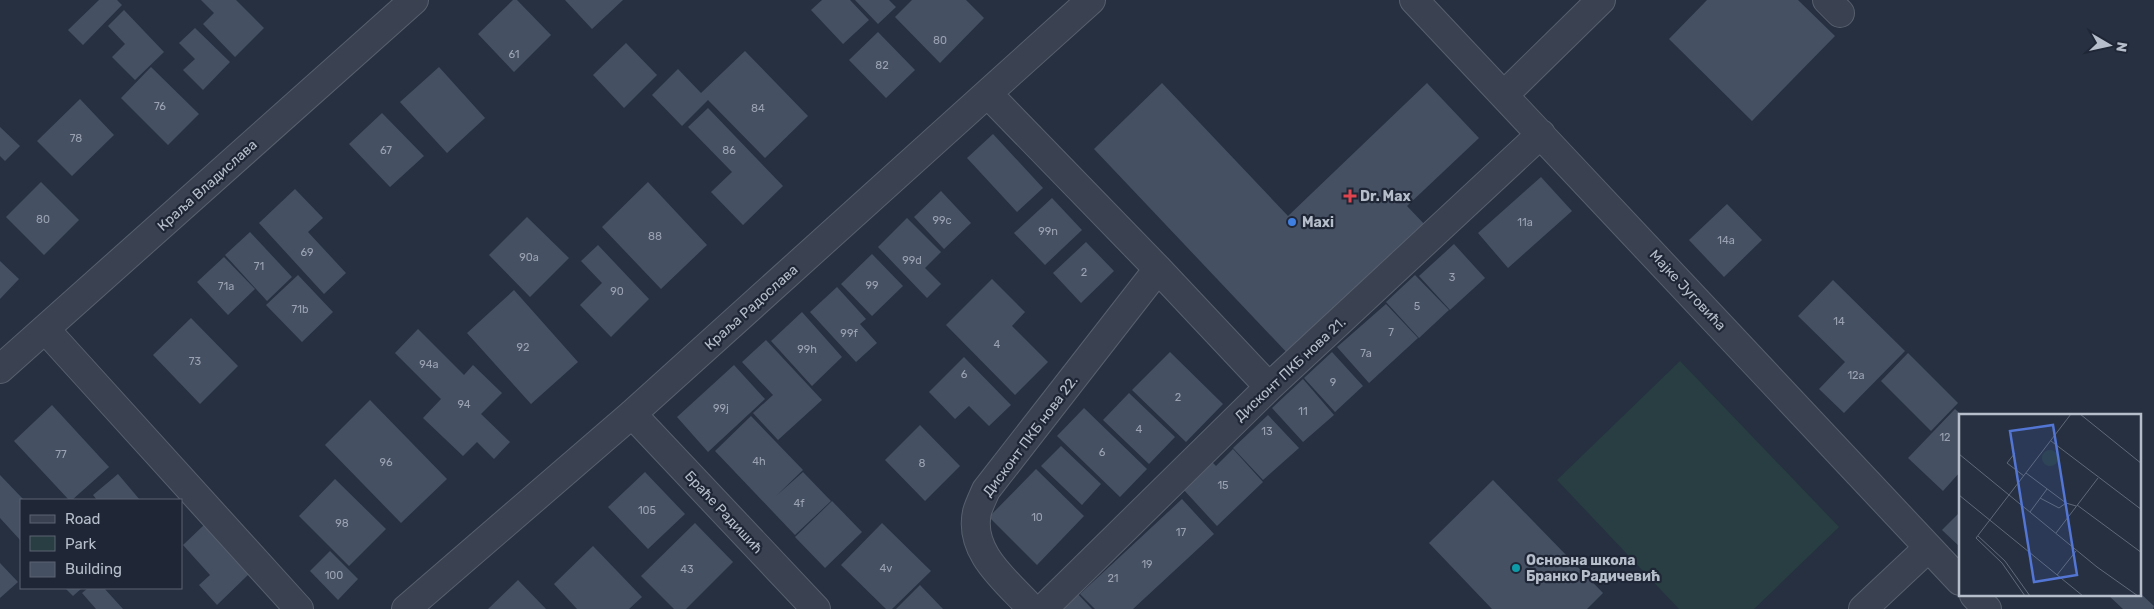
<svg xmlns="http://www.w3.org/2000/svg" width="2154" height="609" viewBox="0 0 2154 609" font-family="Rubik,sans-serif">
	<rect width="100%" height="100%" fill="#263041"/>
	<path fill="#283e42" d="M1680 361 1839 527 1754 609H1679L1557 480Z"/>
	<path fill="#455063" d="M99 0H117L122 5 83 45 68 30Z
		M201 0H236L264 28 235 57 203 24 214 13Z
		M513 0H517L551 35 514 72 478 34Z
		M565 0H623L592 29Z
		M822 0H850L869 20 843 44 811 10Z
		M855 0H889L896 7 878 24Z
		M912 0H966L984 18 940 63 895 17Z
		M1707 0H1798L1835 36 1752 121 1669 39Z
		M124 10 164 52 135 80 112 57 125 44 108 26Z
		M195 28 230 62 203 90 183 70 195 59 179 43Z
		M878 32 915 70 886 98 849 60Z
		M626 43 657 75 624 108 593 75Z
		M745 51 808 116 765 158 708 100 682 126 652 95 678 69 701 93Z
		M151 67 199 114 168 145 121 98Z
		M439 67 485 118 447 153 400 102Z
		M1162 83 1288 216 1427 83 1479 138 1407 206 1427 227 1291 357 1094 149Z
		M80 99 114 135 72 176 37 141Z
		M708 108 783 186 743 225 711 192 732 172 688 127Z
		M382 113 424 156 390 187 349 144Z
		M0 127 20 146 5 161 0 156Z
		M993 134 1043 188 1017 212 967 158Z
		M1541 177 1572 211 1508 268 1478 233Z
		M41 182 79 220 44 255 6 217Z
		M648 182 707 245 661 289 602 227Z
		M295 189 323 218 308 232 346 273 324 294 259 223Z
		M941 191 971 223 944 249 914 217Z
		M1052 198 1082 230 1045 265 1014 233Z
		M1727 204 1762 240 1724 277 1689 240Z
		M527 217 569 258 530 297 489 255Z
		M907 218 941 252 925 268 941 284 927 298 878 247Z
		M250 232 292 277 267 301 225 255Z
		M1086 242 1114 271 1081 303 1053 273Z
		M1454 244 1485 278 1450 310 1419 276Z
		M598 245 649 299 611 337 580 305 602 283 581 261Z
		M872 254 903 286 872 316 841 284Z
		M224 257 255 289 228 315 197 282Z
		M0 261 19 279 0 299Z
		M298 275 333 312 302 342 266 305Z
		M1415 275 1449 310 1419 338 1386 302Z
		M992 279 1025 312 1012 326 1048 362 1015 395 946 325Z
		M1833 280 1905 351 1844 413 1819 389 1845 362 1798 316Z
		M837 287 866 319 860 324 877 343 856 362 810 312Z
		M514 290 578 362 531 404 467 333Z
		M1386 304 1418 338 1369 383 1337 347Z
		M802 312 842 357 812 386 771 341Z
		M191 318 238 366 200 404 153 355Z
		M418 329 464 375 473 365 502 393 481 414 510 442 494 459 477 442 463 456 423 418 441 399 395 353Z
		M766 340 822 400 778 440 753 413 773 395 742 362Z
		M1170 352 1223 404 1186 442 1132 390Z
		M1332 352 1363 386 1335 412 1304 378Z
		M1908 353 1958 403 1931 431 1881 381Z
		M964 357 1011 405 989 426 969 406 955 419 929 392Z
		M734 365 765 399 708 452 677 417Z
		M1303 379 1334 415 1303 442 1272 408Z
		M1129 393 1175 437 1149 464 1103 420Z
		M370 400 447 479 401 523 325 445Z
		M52 405 109 467 72 500H69L14 441Z
		M1084 408 1147 469 1120 497 1057 436Z
		M1955 409 1962 415 1960 472 1943 491 1908 458Z
		M1268 415 1299 448 1263 480 1233 448Z
		M751 416 803 470 776 496 803 472 831 501 795 535 715 451Z
		M920 425 960 466 925 501 885 460Z
		M1061 446 1101 484 1082 505 1041 466Z
		M1233 449 1263 482 1217 526 1183 489 1212 462 1216 466Z
		M1036 469 1084 516 1037 565 989 517Z
		M645 472 685 514 648 549 608 507Z
		M118 474 140 500H97L93 495Z
		M0 475 24 500H21V541L0 518Z
		M335 479 386 529 349 566 299 516Z
		M1493 480 1603 593 1587 609H1492L1429 543Z
		M1182 499 1214 534 1133 609H1095L1080 594Z
		M832 501 862 532 825 568 795 537Z
		M1960 512V547L1942 530Z
		M695 523 733 562 686 609H674L641 576Z
		M882 523 931 571 892 609H886L841 565Z
		M204 525 249 574 217 605 199 585 210 575 183 545Z
		M593 546 642 597 629 609H577L554 584Z
		M330 551 358 579 338 600 310 571Z
		M0 563 18 582 0 598Z
		M518 580 546 609H488Z
		M920 585 943 609H896Z
		M65 588H82L73 596Z
		M88 588H104L123 609H96L82 593Z
		M1076 592 1092 609H1058Z
		M2140 593 2154 606 2153 609H2123L2108 595H2140Z"/>
	<g fill="none" stroke-linecap="round" stroke-linejoin="round">
		<g stroke="#58606e" stroke-width="30">
			<path id="minor" d="M1414 0 1960 581
				M1827 0 1840 13
				M988 94 1158 269 1269 387
				M1504 95 1601 0
				M45 329 299 609
				M0 369 414 0
				M632 414 816 609
				M1974 595 1987 609
				M406 609 632 414 1091 0
				M1032 609C1008 582 968 553 977 512 979 505 983 497 986 490L1158 269
				M1043 609 1269 387 1541 134
				M1863 609 1928 548"/>
		</g>
		<use href="#minor" stroke="#3a4251" stroke-width="28"/>
	</g>
	<path fill="#e0444e" stroke="#1f2736" stroke-width="2" d="M1347.5 188.5h5v5h5v5h-5v5h-5v-5h-5v-5h5z"/>
	<circle fill="#3f7fe0" stroke="#1f2736" stroke-width="2" cx="1292" cy="222" r="5"/>
	<circle fill="#0f9aa8" stroke="#1f2736" stroke-width="2" cx="1516" cy="568" r="5"/>
	<g text-anchor="middle" stroke-width="4.5" stroke-linejoin="round" paint-order="stroke">
		<g font-size="11" fill="#9aa2b1">
			<text x="940" y="44">80</text>
			<text x="514" y="58">61</text>
			<text x="882" y="69">82</text>
			<text x="160" y="110">76</text>
			<text x="758" y="112">84</text>
			<text x="76" y="142">78</text>
			<text x="386" y="154">67</text>
			<text x="729" y="154">86</text>
			<text x="43" y="223">80</text>
			<text x="942" y="224">99c</text>
			<text x="1525" y="226">11a</text>
			<text x="1048" y="235">99n</text>
			<text x="655" y="240">88</text>
			<text x="1726" y="244">14a</text>
			<text x="307" y="256">69</text>
			<text x="529" y="261">90a</text>
			<text x="912" y="264">99d</text>
			<text x="259" y="270">71</text>
			<text x="1084" y="276">2</text>
			<text x="1452" y="281">3</text>
			<text x="872" y="289">99</text>
			<text x="226" y="290">71a</text>
			<text x="617" y="295">90</text>
			<text x="1417" y="310">5</text>
			<text x="300" y="313">71b</text>
			<text x="1839" y="325">14</text>
			<text x="1391" y="336">7</text>
			<text x="849" y="337">99f</text>
			<text x="997" y="348">4</text>
			<text x="523" y="351">92</text>
			<text x="807" y="353">99h</text>
			<text x="1366" y="357">7a</text>
			<text x="195" y="365">73</text>
			<text x="429" y="368">94a</text>
			<text x="964" y="378">6</text>
			<text x="1856" y="379">12a</text>
			<text x="1333" y="386">9</text>
			<text x="1178" y="401">2</text>
			<text x="464" y="408">94</text>
			<text x="721" y="412">99j</text>
			<text x="1303" y="415">11</text>
			<text x="1139" y="433">4</text>
			<text x="1267" y="435">13</text>
			<text x="1945" y="441">12</text>
			<text x="1102" y="456">6</text>
			<text x="61" y="458">77</text>
			<text x="759" y="465">4h</text>
			<text x="386" y="466">96</text>
			<text x="922" y="467">8</text>
			<text x="1223" y="489">15</text>
			<text x="799" y="507">4f</text>
			<text x="647" y="514">105</text>
			<text x="1037" y="521">10</text>
			<text x="342" y="527">98</text>
			<text x="1181" y="536">17</text>
			<text x="1147" y="568">19</text>
			<text x="886" y="572">4v</text>
			<text x="687" y="573">43</text>
			<text x="334" y="579">100</text>
			<text x="1113" y="582">21</text>
		</g>
		<g font-size="14" fill="#b7becb" stroke="#1f2736">
			<text transform="translate(207 185) rotate(-42)" y="5">Краља Владислава</text>
			<text transform="translate(1688 290) rotate(47)" y="5">Мајке Југовића</text>
			<text transform="translate(751 307) rotate(-42)" y="5">Краља Радослава</text>
			<text transform="translate(1290 369) rotate(-43)" y="5">Дисконт ПКБ нова 21.</text>
			<text transform="translate(1030 436) rotate(-53)" y="5">Дисконт ПКБ нова 22.</text>
			<text transform="translate(724 512) rotate(47)" y="5">Браће Радишић</text>
		</g>
		<g font-size="14" font-weight="bold" fill="#b7becb" stroke="#1f2736" text-anchor="start">
			<text x="1360" y="201">Dr. Max</text>
			<text x="1302" y="227">Maxi</text>
			<text x="1526" y="565">Основна школа<tspan x="1526" dy="16">Бранко Радичевић</tspan></text>
		</g>
	</g>
	<g transform="translate(1959 414)">
		<rect width="182" height="182" fill="#263041"/>
		<path d="M83 44a8 8 0 1 1 16 0a8 8 0 1 1-16 0Z" fill="#283e42"/>
		<path fill="none" stroke="#606978" stroke-width="1" d="M121 0 183 50M92 27 183 96M56 39 48 49 65 62M0 40 138 153 179 182M67 59 107 89 117 92M0 81 124 182M81 84 100 94 107 89M118 91 183 139M71 98 88 75M97 119 139 64M19 122 46 147 71 182M98 161 117 137M66 182 43 149 17 124 112 0"/>
		<path fill="#5375d3" fill-opacity="0.15" stroke="#5375d3" stroke-width="2.5" d="M94 11 118 161 75 168 51 17Z"/>
		<rect width="182" height="182" fill="none" stroke="#b7becb" stroke-width="2.5"/>
	</g>
	<rect x="20" y="499" width="162" height="90" fill="#1f2736" stroke="#5c6372"/>
	<rect x="30" y="515" width="25" height="8" fill="#3a4251" stroke="#5c6372"/>
	<text x="65" y="524" font-size="15" fill="#b7becb">Road</text>
	<rect x="30" y="536" width="25" height="15" fill="#283e42" stroke="#5c6372"/>
	<text x="65" y="549" font-size="15" fill="#b7becb">Park</text>
	<rect x="30" y="562" width="25" height="15" fill="#455063" stroke="#5c6372"/>
	<text x="65" y="574" font-size="15" fill="#b7becb">Building</text>
	<g transform="translate(2109 45) rotate(99)" stroke="#1f2736" stroke-width="4" paint-order="stroke">
	<path d="M0-4L9 19L0 12L-9 19Z" fill="#b7becb"/>
	<text y="-8" font-size="14" font-weight="bold" text-anchor="middle" fill="#b7becb">N</text>
	</g>
</svg>
